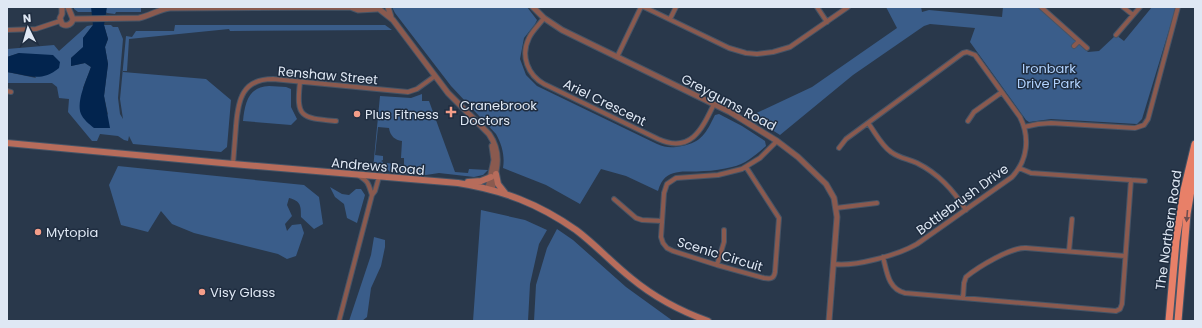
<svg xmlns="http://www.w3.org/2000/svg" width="1202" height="328" viewBox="0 0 1202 328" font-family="Poppins,sans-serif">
	<rect width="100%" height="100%" fill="#29384b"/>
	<path fill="#3a5d8a" d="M74 7H141V12H116L115 14 107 13 106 12H78L74 9Z
		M392 7H527L537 20 535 24 524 38 520 59 526 75 537 86 657 144C666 148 672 148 682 146 702 142 706 133 715 115L719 114 742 126 765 141 766 146C755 155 746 164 732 167 723 169 713 171 704 171 684 173 665 166 658 191L626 176 601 169 580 204 546 185 503 168C505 156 502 145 496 134L451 86 395 13Z
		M886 7H921L922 12 929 10 1002 17 1003 7H1038L1088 52 1099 51 1116 35 1124 41 1152 7H1176L1142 119 1137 124 1051 119 1029 122 1026 120 970 42 975 28 930 24 924 26 853 75 780 135 750 116 812 87 897 28Z
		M93 25 83 38 84 47 71 58V66L85 63 91 67 83 88 108 115 104 96 108 64 105 47 108 39 104 25H111L113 27H118L123 39 118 98 120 114 123 119 120 99 126 36 132 37 136 31H174L175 25H385L392 30 230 31 229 29 129 39 127 71H123V72L206 79 231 100 227 147 221 152 133 144 129 136 128 141 124 140 118 136 100 134 97 141H92L68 112 69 99 59 98 57 87 52 83H7V72L36 78 19 53 7 57V49L54 45 59 51 87 26Z
		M269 86 286 87 291 89V107L297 119 291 125 243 121C245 103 248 87 269 86Z
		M422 94V101H429L455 172 468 173 469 169 488 170 483 175 474 177 439 173 426 175 390 172 386 168 387 163 404 165V158H401L402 141C395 140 390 136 389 128L378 127 375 155 383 156V160L381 161 383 162 381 169H373L380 96 411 98Z
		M118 166 304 185 319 197 323 224 314 229 301 217C301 206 301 201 289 198L287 205 292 216 285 224 287 231 292 225 301 224 304 233 296 256 287 259 278 254 194 233 172 224 161 211 148 232 121 225 109 185Z
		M330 187 342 194 349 195 356 189H361L365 195 357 223 347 218 344 204 335 197Z
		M481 210 525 220 547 230 539 244 530 284 528 321H473Z
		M557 229 573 240 626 287 673 321H534L536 285 547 248Z
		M374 237 385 240V247L381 266 371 288 367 317 362 321H349L371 255Z"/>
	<path fill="#02244e" d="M91 7H107L104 25 108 39 105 47 108 64 104 96 110 128H94C89 124 83 119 81 114 76 101 87 79 91 67L85 63 71 66V58L83 47V38L93 25Z
		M19 53 53 55 60 62 59 68C41 83 28 75 7 72V57Z"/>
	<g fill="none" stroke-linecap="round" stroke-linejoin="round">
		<g stroke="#465466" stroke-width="6">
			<path id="minor" d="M644 7 729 48 746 53 757 54 773 52 790 47 848 7
				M817 7 827 22
				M1041 7 1087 48
				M1123 7 1133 15
				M544 18C539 25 532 31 529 38 520 56 528 75 544 84L658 139C691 154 702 129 714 104
				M670 19 676 7
				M7 30 36 29 60 21
				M1116 35 1140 7
				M1074 46 1079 41
				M617 57 641 7
				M300 82C296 118 301 118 336 121
				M7 91 11 92
				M968 121 974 112 1002 92
				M868 123C875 132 881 145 891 152 899 158 908 159 917 163 939 174 953 190 966 210
				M1024 127 1038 124 1051 123 1135 128 1144 125 1148 119 1178 7
				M233 164C234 152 235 139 236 126 238 100 242 79 273 79L408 92 417 89 435 76
				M746 167 779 218 775 272C774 279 770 279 764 278L717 265 673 251 667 248 663 243 661 237 664 193 667 184 676 178 718 175 742 169 760 158 777 141
				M1019 168 1031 173 1145 181
				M358 175C369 182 368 183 372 195
				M614 199 636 218 642 220 662 221
				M836 208 877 203
				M1069 251 1072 219
				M883 257C887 272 888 289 905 293L1116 311 1120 309 1122 304 1131 180
				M833 264C855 267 898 255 917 244L1012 177C1028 160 1030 137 1020 117L975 55 967 52 963 53 846 139 839 148
				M717 265 724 242V230
				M963 298 964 283 966 277C978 267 1011 247 1026 248L1125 256
				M339 321 372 195 375 191 379 177"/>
		</g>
		<g stroke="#465466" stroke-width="7">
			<path id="tertiary" d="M62 7V14L60 18 62 24C67 27 72 24 73 19
				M68 7 73 19
				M350 7 358 10 377 9
				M388 7 391 17
				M533 7 544 18 562 30 730 112 777 141 798 157 826 184 834 198 837 217 829 321
				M379 9 393 20 448 93 489 134C502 153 497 169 492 189
				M73 19 139 18C150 16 159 9 170 8L351 7
				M488 188 494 160 492 146"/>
		</g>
		<g stroke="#465466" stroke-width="8">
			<path id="secondary" d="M7 143 233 164 458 183C503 190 539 204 576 230 596 245 612 263 631 278 654 297 680 311 708 321
				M496 174 498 184 505 193
				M468 182 481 181 491 177"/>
		</g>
		<g stroke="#465466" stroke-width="9">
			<path id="trunk" d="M1169 321 1176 241 1184 190 1195 144
				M1178 321 1187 214 1195 167"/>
		</g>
		<use href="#minor" stroke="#8a5a4f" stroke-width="4"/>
		<use href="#tertiary" stroke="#8a5a4f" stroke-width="5"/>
		<use href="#secondary" stroke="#b76c5b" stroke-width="6"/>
		<use href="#trunk" stroke="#e88068" stroke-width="7"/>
	</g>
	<defs><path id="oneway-solid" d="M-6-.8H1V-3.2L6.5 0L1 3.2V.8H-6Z"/></defs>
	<use fill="#6f4e50" href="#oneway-solid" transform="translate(1187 216) rotate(95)"/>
	<g fill="#f49e89" stroke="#1f2d40" stroke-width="1.5">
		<path d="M449 106h4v4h4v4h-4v4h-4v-4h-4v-4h4z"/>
		<circle cx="357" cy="114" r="4"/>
		<circle cx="38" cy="232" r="4"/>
		<circle cx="202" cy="292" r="4"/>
	</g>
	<g text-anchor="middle" stroke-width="3" stroke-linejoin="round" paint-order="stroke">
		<g font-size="13" fill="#b0d1fc" stroke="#1f2d40">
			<text x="1049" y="73">Ironbark<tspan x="1049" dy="15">Drive Park</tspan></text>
		</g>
		<g font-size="13" fill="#dfe8f4" stroke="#1f2d40">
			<text transform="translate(328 75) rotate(5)" y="5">Renshaw Street</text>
			<text transform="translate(605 102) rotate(26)" y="5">Ariel Crescent</text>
			<text transform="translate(729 102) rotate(28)" y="5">Greygums Road</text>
			<text transform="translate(378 166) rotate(5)" y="5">Andrews Road</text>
			<text transform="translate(962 199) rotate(-36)" y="5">Bottlebrush Drive</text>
			<text transform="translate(1168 230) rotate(-82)" y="5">The Northern Road</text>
			<text transform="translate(720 254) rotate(17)" y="5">Scenic Circuit</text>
		</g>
		<g font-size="13" fill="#dfe8f4" stroke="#1f2d40" text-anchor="start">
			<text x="460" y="110">Cranebrook<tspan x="460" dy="15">Doctors</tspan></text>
			<text x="365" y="119">Plus Fitness</text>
			<text x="46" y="237">Mytopia</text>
			<text x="210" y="297">Visy Glass</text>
		</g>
	</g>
	<rect width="1202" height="328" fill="none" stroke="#dfe8f4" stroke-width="16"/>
	<g transform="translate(28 28) rotate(355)" stroke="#1f2d40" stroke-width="3" paint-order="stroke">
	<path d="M0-3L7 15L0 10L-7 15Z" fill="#dfe8f4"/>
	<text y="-6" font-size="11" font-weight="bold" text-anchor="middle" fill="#dfe8f4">N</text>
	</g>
</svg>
